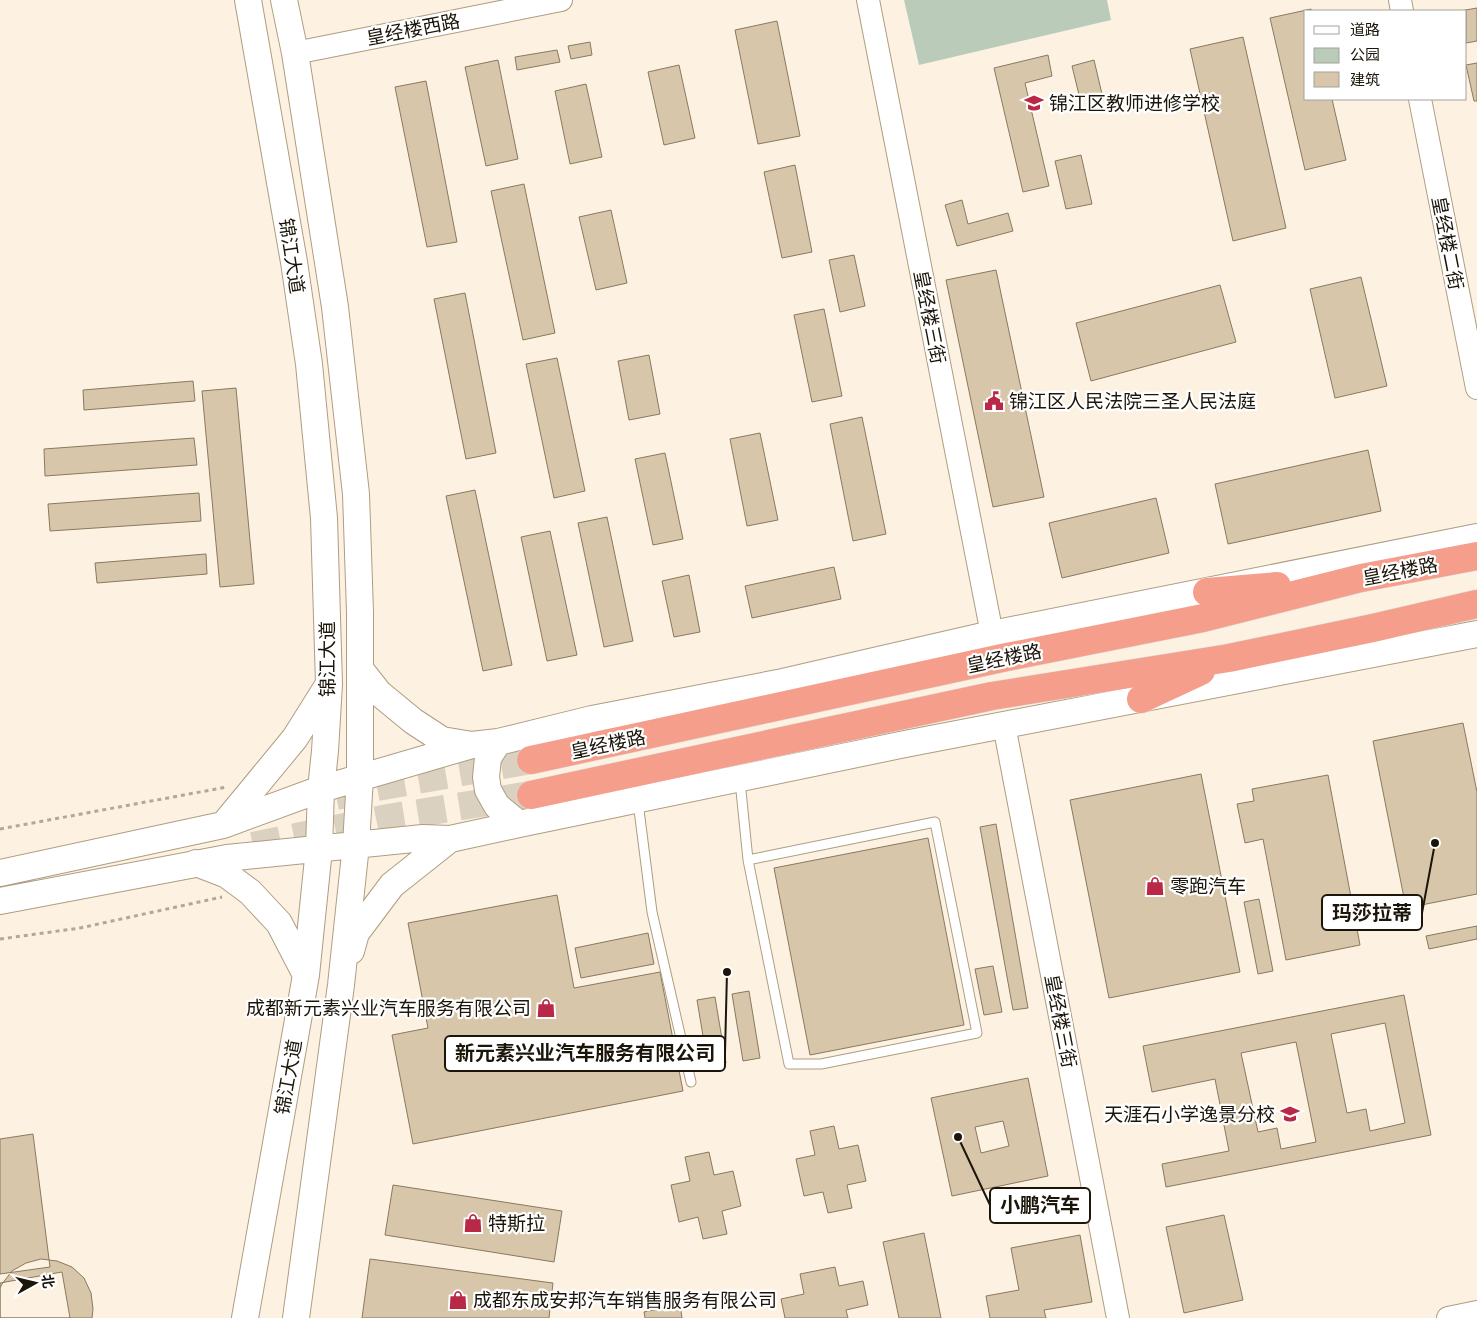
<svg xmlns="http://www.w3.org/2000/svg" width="1477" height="1318" viewBox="0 0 1477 1318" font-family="Spectral,'Noto Sans SC',serif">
	<rect width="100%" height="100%" fill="#fdf2e1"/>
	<path fill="#baccb9" d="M904 0H1107L1111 20 919 65Z"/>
	<path fill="#d7c6a9" stroke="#89795e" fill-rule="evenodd" d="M1477 8V41L1466 43V11H1460Z
		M1311 9 1312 11H1306V99H1332L1346 160 1305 170 1270 18Z
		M777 21 800 136 758 144 735 30Z
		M1243 37 1286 228 1233 241 1190 49Z
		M590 42 592 55 571 59 568 46Z
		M557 50 560 62 517 70 515 57Z
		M1048 55 1052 76 1025 83 1049 186 1023 192 994 68Z
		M498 60 518 159 486 166 465 67Z
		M1094 60 1102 94 1080 99 1072 66Z
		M1477 63V101H1474L1466 65Z
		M679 65 695 138 664 145 648 72Z
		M426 81 457 242 427 247 395 87Z
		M586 84 602 157 570 164 555 91Z
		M1081 155 1092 204 1066 209 1055 161Z
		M795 165 812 252 782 258 764 172Z
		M524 184 555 333 523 340 491 191Z
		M962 200 968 224 1008 213 1013 231 957 246 945 205Z
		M611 210 627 283 596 290 579 217Z
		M854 255 865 306 840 312 829 260Z
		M996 270 1044 497 993 507 946 280Z
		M1361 277 1387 386 1335 398 1310 289Z
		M1220 285 1236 342 1091 381 1076 323Z
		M465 293 496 453 466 459 434 299Z
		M824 309 842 396 812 402 794 315Z
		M649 355 660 414 629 420 618 361Z
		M557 358 585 491 554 498 526 364Z
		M193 381 195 401 84 410 83 390Z
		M236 388 254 584 220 587 202 391Z
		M862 417 886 534 853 541 830 424Z
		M760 433 778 520 747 526 730 439Z
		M194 438 197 465 45 476 44 449Z
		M1368 450 1381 511 1228 544 1215 484Z
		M665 453 683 539 653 545 635 459Z
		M475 490 512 665 483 671 446 496Z
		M199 493 201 521 50 531 48 504Z
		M1156 498 1169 553 1062 578 1049 523Z
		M607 517 633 641 604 647 578 523Z
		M550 531 577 655 547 661 521 537Z
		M206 554 207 574 97 583 95 563Z
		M834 567 841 599 752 618 745 586Z
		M689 575 700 632 674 637 662 581Z
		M1463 723 1477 792V894L1406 908 1373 741Z
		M1201 774 1240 972 1109 998 1070 800Z
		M1328 775 1360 945 1286 960 1263 839 1245 843 1237 804 1254 801 1252 789Z
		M996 824 1028 1008 1013 1010 980 827Z
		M928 838 964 1025 810 1055 774 868Z
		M557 895 574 988 660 972 683 1091 413 1144 392 1035 428 1028 408 923Z
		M1259 899 1273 971 1258 974 1244 902Z
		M1477 926V939L1429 949 1426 936Z
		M648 933 654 964 581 978 575 948Z
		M993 966 1002 1012 984 1015 975 969Z
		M749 991 760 1058 743 1061 732 994Z
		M1404 995 1431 1135 1166 1187 1162 1164 1229 1151 1215 1079 1152 1092 1143 1046ZM1385 1023 1405 1123 1370 1131 1366 1109 1347 1113 1331 1034ZM1296 1042 1316 1142 1281 1149 1277 1128 1258 1132 1241 1053Z
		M715 997 726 1063 708 1066 697 1000Z
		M1028 1078 1048 1176 952 1196 931 1098ZM1003 1121 1009 1146 981 1153 975 1127Z
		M834 1126 839 1149 858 1145 866 1181 847 1185 852 1208 828 1213 823 1192 804 1196 796 1159 815 1155 810 1131Z
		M33 1134 50 1267 0 1274V1139Z
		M709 1152 714 1175 733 1171 741 1206 722 1211 727 1234 703 1239 698 1217 679 1222 671 1185 690 1181 685 1157Z
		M393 1185 562 1211 554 1262 385 1235Z
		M1224 1215 1243 1300 1184 1313 1166 1227Z
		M924 1233 941 1318H899L883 1242Z
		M1080 1235 1092 1302 1044 1310 1046 1318H990L986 1296 1019 1290 1011 1248Z
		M41 1259 57 1261 72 1267 84 1278 91 1293 93 1309 92 1318H0V1288L2 1284 12 1271 26 1263Z
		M370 1259 553 1283 549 1318H362Z
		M835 1267 839 1286 863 1281 868 1305 846 1310 848 1318H785L781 1299 804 1294 800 1274Z
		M62 1272 70 1318H0V1283Z
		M680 1304 682 1318H645L644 1312Z"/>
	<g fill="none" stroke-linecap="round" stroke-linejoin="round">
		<path stroke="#dbd1c1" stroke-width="28" stroke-dasharray="28 14" stroke-linecap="butt" d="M336 796 377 787 531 760
			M253 846 388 818 531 795"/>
		<g stroke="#ae9d81" stroke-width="11">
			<path id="service" d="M740 781 748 860 789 1064H821L977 1033 935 822 748 860
				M638 802 652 912 691 1082"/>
		</g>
		<g stroke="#ae9d81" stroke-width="24">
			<path id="tertiary" d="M868 0 992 634
				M1400 0 1402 11
				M295 53 561 0
				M1420 99 1477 388
				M1004 725 1118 1318
				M1448 1318 1477 1312"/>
		</g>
		<g stroke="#ae9d81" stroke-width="28">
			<path id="secondary" d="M284 0 295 53 335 307 356 494 360 612V777L356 845 341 985 296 1318
				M360 669 379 693 413 721 442 740 472 745
				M498 742 488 758 486 777 488 790 497 806 519 824
				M225 823 295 738 327 687
				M196 863 227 875 250 892 279 923 306 975
				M0 873 223 825 321 789 472 745 498 742 592 719 783 682 992 634 1477 537
				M0 901 227 858 423 838 450 839 519 824 905 744 1477 634
				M351 951 356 933 392 885 450 839
				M245 1318 306 975 319 849 321 789 325 751 329 684 324 518 309 364 294 262 248 0"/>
		</g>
		<g stroke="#dbdad8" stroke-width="29">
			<path id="trunk" d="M1207 592 1277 586
				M1141 699 1201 671
				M531 760 1002 658 1203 618 1361 578 1477 556
				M531 795 992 696 1229 658 1373 628 1477 604"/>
		</g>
		<path stroke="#b2a899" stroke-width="3" stroke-dasharray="4 4" stroke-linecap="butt" d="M0 829 227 787
			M0 939 80 928 222 897"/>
		<use href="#service" stroke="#fff" stroke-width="9"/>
		<use href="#tertiary" stroke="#fff" stroke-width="22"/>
		<use href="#secondary" stroke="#fff" stroke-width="26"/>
		<use href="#trunk" stroke="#f69e8c" stroke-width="28"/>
	</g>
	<defs>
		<g id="school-bare" transform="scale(1.5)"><path d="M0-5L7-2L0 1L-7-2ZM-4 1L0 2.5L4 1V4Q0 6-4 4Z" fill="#b92847" stroke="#fff" stroke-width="2.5" paint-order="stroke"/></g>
		<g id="civic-bare" transform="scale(1.5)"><path d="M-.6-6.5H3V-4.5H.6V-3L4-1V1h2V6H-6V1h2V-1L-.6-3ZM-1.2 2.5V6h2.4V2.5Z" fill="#b92847" stroke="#fff" stroke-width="2.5" paint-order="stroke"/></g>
		<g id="shop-bare" transform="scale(1.5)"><path d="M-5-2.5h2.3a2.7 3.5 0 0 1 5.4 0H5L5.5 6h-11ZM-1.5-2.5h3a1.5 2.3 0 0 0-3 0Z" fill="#b92847" stroke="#fff" stroke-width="2.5" paint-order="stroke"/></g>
	</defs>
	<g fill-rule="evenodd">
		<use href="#school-bare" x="1034" y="103"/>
		<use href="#civic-bare" x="994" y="401"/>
		<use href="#shop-bare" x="1155" y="886"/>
		<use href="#shop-bare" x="546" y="1008"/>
		<use href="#school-bare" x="1290" y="1114"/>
		<use href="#shop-bare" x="473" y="1223"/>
		<use href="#shop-bare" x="458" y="1300"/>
	</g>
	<g text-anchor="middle" stroke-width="4.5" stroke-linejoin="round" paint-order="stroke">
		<g font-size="19" fill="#1b150a" stroke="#fff">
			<text transform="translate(413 29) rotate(-11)" y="7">皇经楼西路</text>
			<text transform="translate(1448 243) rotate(79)" y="7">皇经楼二街</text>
			<text transform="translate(292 256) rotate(81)" y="7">锦江大道</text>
			<text transform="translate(930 317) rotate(79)" y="7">皇经楼三街</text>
			<text transform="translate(1400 571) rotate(-11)" y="7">皇经楼路</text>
			<text transform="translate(1004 658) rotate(-12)" y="7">皇经楼路</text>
			<text transform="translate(327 659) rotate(-90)" y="7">锦江大道</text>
			<text transform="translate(608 744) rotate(-12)" y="7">皇经楼路</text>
			<text transform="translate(1061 1021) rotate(79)" y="7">皇经楼三街</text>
			<text transform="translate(288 1077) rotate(-80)" y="7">锦江大道</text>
		</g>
		<g font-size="19" fill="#1b150a" stroke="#fff" text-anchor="start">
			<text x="1049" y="110">锦江区教师进修学校</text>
			<text x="1009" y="408">锦江区人民法院三圣人民法庭</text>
			<text x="1170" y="893">零跑汽车</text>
			<text x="531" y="1015" text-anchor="end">成都新元素兴业汽车服务有限公司</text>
			<text x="1275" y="1121" text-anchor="end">天涯石小学逸景分校</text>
			<text x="488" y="1230">特斯拉</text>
			<text x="473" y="1307">成都东成安邦汽车销售服务有限公司</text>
		</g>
	</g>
	<path fill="none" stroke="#1b150a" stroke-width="2" d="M1435 843L1422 913M727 972L725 1053M958 1137L990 1205"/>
	<g fill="#1b150a" stroke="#fff" stroke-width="2">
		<circle cx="1435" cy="843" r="5"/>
		<circle cx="727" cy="972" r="5"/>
		<circle cx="958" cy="1137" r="5"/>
	</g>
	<g fill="#fff" stroke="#1b150a" stroke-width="2">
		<rect x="1322" y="895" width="100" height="35" rx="5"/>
		<rect x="445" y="1036" width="280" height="35" rx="5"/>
		<rect x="990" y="1188" width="100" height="35" rx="5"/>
	</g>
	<g font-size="20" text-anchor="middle" font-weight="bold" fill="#1b150a">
		<text x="1372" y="920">玛莎拉蒂</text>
		<text x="585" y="1060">新元素兴业汽车服务有限公司</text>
		<text x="1040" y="1212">小鹏汽车</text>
	</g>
	<rect x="1304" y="10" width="162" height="90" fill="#ffffff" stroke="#a4a19d"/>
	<rect x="1314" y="26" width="25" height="8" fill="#ffffff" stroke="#a4a19d"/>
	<text x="1350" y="35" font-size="15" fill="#1b150a">道路</text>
	<rect x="1314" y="48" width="25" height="15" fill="#baccb9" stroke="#a4a19d"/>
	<text x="1350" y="60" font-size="15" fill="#1b150a">公园</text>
	<rect x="1314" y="72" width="25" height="15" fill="#d7c6a9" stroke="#a4a19d"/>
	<text x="1350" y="85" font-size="15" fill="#1b150a">建筑</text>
	<g transform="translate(35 1283) rotate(82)" stroke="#ffffff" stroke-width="4" paint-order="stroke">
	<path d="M0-4L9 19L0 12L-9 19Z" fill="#1b150a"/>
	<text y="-8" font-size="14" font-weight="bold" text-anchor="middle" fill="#1b150a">北</text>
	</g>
</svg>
